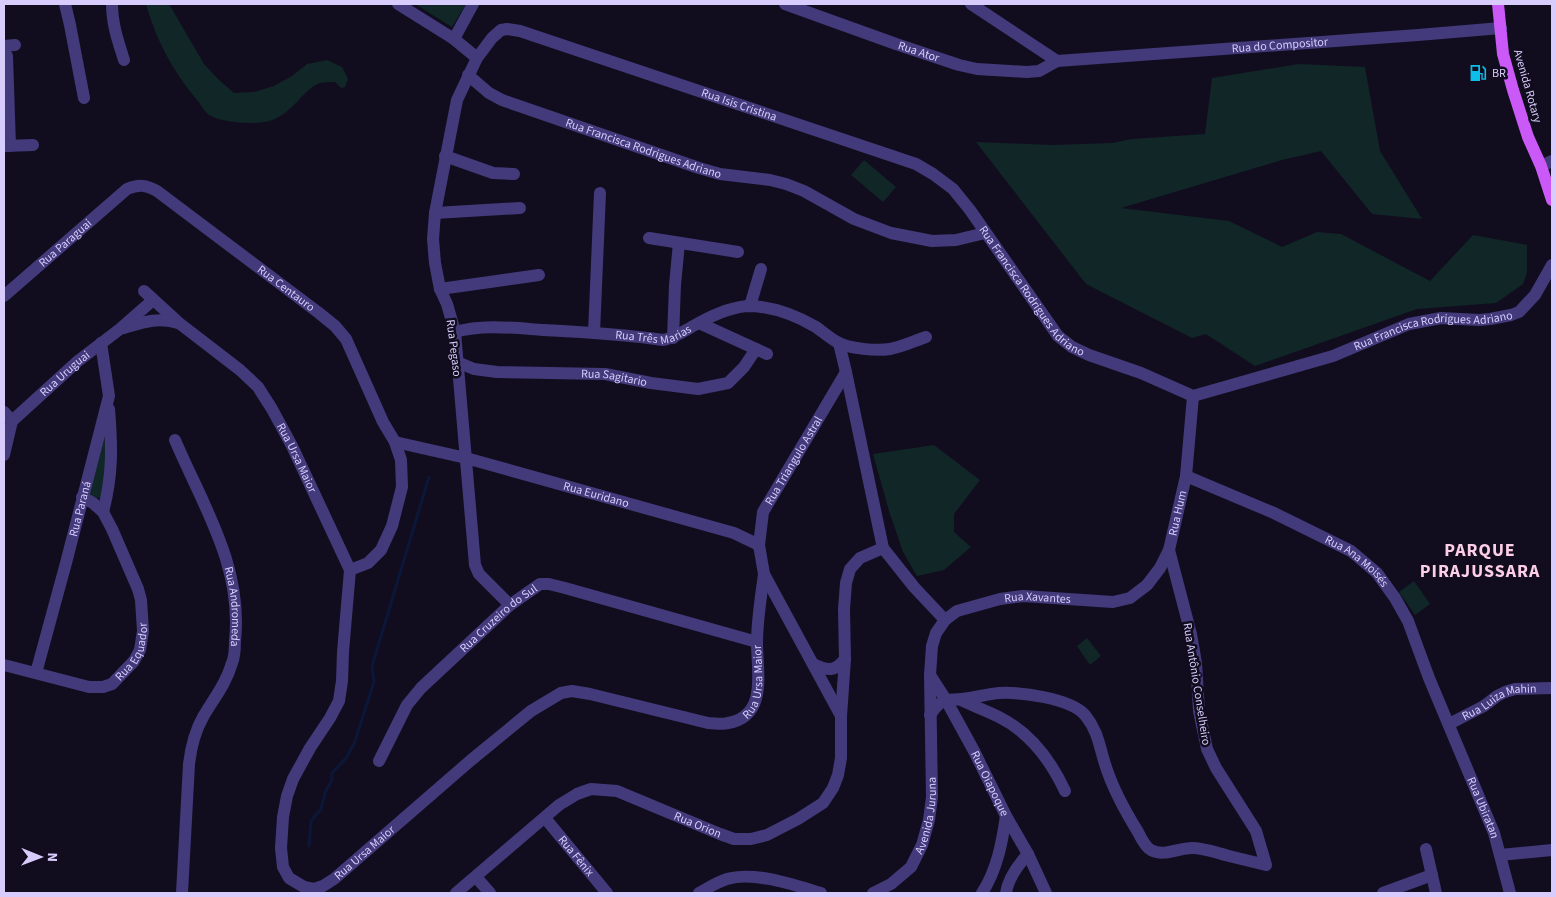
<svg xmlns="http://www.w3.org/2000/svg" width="1556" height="897" viewBox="0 0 1556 897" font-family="'Source Sans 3',sans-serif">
	<rect width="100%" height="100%" fill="#120d1e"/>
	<path fill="#102627" d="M146 4H169L204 64 218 79 234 93 254 92 274 86 292 76 307 64 327 60 342 67 348 79 345 87 341 88 335 82C331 82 325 82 320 83 304 88 292 115 269 121 254 125 222 123 209 115 205 112 201 105 197 100 173 72 156 40 146 4Z
		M415 4H466L452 27Z
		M1299 64 1365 67 1380 151 1422 219 1372 214 1321 151 1282 160 1121 208 1229 221 1282 247 1317 232 1341 234 1430 281 1473 235 1527 245V272L1523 284 1496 303 1417 309 1255 366 1206 334 1192 338 1086 284 976 142 1053 145 1112 143 1132 139 1205 134 1212 78Z
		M864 160 896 187 883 202 851 175Z
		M104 421 110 459 103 498 89 497Z
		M934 445 980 480 954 514V532L971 547 944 570 917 576 903 552 889 511 873 454Z
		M1414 581 1430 604 1415 615 1399 592Z
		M1087 638 1101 656 1090 665 1077 646Z"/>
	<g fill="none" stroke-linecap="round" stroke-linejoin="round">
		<path stroke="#0b1739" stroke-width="3" d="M309 846 311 821 321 809 325 793 332 780V773L346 758 354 744 374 682 372 666 429 477"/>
		<g stroke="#433a7b" stroke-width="12">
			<path d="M65 4 70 25 84 98"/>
			<path d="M112 4C112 24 118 41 124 60"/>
			<path d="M398 4 454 39 477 58"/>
			<path id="s1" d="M785 4 896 44 959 65 977 69 1027 72 1039 71 1057 61 1418 35 1501 28"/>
			<path d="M971 4 1057 61"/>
			<path d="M454 39 473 4"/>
			<path d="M4 46 15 45"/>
			<path d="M7 56 10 146"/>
			<path id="s2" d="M468 75 489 93 502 100 699 168 720 174 770 180 786 184 804 191 854 219 891 233 932 241 956 240 985 233"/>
			<path d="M4 146 33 145"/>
			<path d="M445 156 493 173 514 174"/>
			<path d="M1541 166 1552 161"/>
			<path d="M435 213 520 208"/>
			<path d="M649 238 738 252"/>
			<path d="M440 289 539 275"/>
			<path id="s3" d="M144 291 179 323 240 370 258 387 272 409 292 446 350 570 343 652 342 681 339 701 330 718 310 748 293 779 287 796 283 817 281 848 283 867 289 878 304 887 314 889 323 886 334 879 470 761 531 711 561 693 572 691 590 694 708 723C715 723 722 725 728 723 768 716 757 672 757 643 757 620 761 597 764 574"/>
			<path id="s4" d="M4 296 127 189C139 184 146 185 157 191L319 313 335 326 346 339 383 422 395 442 401 460 402 487 392 526 381 550 368 563 350 570"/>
			<path d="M750 306 761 269"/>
			<path d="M699 323 767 354"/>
			<path d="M124 328C144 322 157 317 178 323"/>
			<path id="s5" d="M455 332C483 324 514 328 543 330 583 332 623 334 663 340 676 338 685 330 697 324 713 315 732 306 751 306 773 307 797 316 816 327 823 332 830 338 837 342 849 349 877 351 890 349 902 347 914 341 926 337"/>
			<path d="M594 333 600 193"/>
			<path d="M673 338 675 285 679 243"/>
			<path d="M839 343 846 372 883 548 914 587 945 620"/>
			<path id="s6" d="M457 362 474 369 497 372 605 374 651 383 698 389 728 383 744 367 756 349"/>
			<path d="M4 412 12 421"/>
			<path id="s7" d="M12 421 78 361 120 329 153 300"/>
			<path id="s8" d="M175 440C203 506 243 566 235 641 235 648 235 656 232 663 226 684 214 698 203 717 195 731 191 747 189 764L182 893"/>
			<path id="s9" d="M395 442 466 458 734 533 759 545"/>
			<path d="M4 455 12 421"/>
			<path id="s10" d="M1186 476 1274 513 1351 551 1377 573 1395 598 1408 621 1429 678 1494 833 1510 893"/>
			<path d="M103 512C113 474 112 446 109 409"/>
			<path id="s11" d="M510 605 479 574 475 565 455 332 447 304 440 289 435 263 433 239 435 213 457 100 477 58 492 38 501 30 507 29 520 31 916 164 933 174 953 189 970 210 1058 336 1072 347 1089 355 1141 373 1193 396 1333 356 1409 324 1441 318 1479 320 1490 319 1511 315 1519 312 1535 295 1552 265"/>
			<path d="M813 664C828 671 835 672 845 659"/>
			<path id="s12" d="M4 665 89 687H103L112 684 134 661 140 650 143 631 141 600 138 589 112 529 103 512 93 503 82 497"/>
			<path id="s13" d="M36 673 66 563 109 396 101 343"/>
			<path id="s14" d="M930 675 946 700 974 751 1006 816 1028 854 1046 893"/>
			<path d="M961 700C973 706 987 711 999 717 1029 732 1051 761 1065 791"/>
			<path d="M930 715C934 709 939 702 946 700 951 699 957 700 962 699 974 698 987 694 999 693 1021 692 1070 698 1085 715 1098 731 1099 745 1105 764 1112 787 1125 811 1138 832 1141 838 1145 847 1151 850 1164 857 1178 848 1192 848 1204 848 1217 853 1229 856 1241 859 1254 862 1266 865L1256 831 1216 768 1207 749 1199 711 1196 663 1191 634 1169 550"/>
			<path id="s15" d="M841 716 764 574 759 545 763 512 846 372"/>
			<path id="s16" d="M1449 724 1484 706 1497 696 1505 692 1515 689 1552 688"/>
			<path id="s17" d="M379 761 407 705 421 688 510 605 540 584H549L565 588 757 642"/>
			<path id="s18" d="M545 818 607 893"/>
			<path d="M1426 849 1436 893"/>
			<path d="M1500 855 1552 850"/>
			<path d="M476 877 490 893"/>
			<path id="s19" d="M456 893 559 805 577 794 591 789 617 791 720 834 734 839H751L767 835 798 819 823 803 833 788 838 775 841 758V716L845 659 844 609 846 583 850 569 860 558 883 548"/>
			<path d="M699 893C708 888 717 882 727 879 755 871 794 885 821 893"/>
			<path id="s20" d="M873 893 891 884 911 867 922 845 929 820 932 797 930 675 932 646 936 633 945 620 957 611 1000 599 1023 596 1113 602 1130 598 1147 585 1160 568 1169 550 1186 476 1193 396"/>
			<path d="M982 893C997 870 1002 843 1006 816"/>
			<path d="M1006 893C1008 878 1018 865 1028 854"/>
			<path d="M1383 893 1432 875"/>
		</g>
		<path stroke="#cb59f7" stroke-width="12" d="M1498 4 1503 54 1513 90 1528 137 1541 166 1552 200"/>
	</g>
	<defs>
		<g id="fuel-bare" transform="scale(1.35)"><path d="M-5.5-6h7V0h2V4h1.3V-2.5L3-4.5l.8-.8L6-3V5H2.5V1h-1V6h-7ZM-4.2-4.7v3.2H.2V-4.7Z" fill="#0cbee9" stroke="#120d1e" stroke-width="2.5" paint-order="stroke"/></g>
	</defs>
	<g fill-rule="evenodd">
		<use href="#fuel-bare" x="1478" y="73"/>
	</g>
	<g text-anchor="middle" stroke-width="5" stroke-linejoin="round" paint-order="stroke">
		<g font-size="12" fill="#d7ccfc" stroke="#120d1e">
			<text dy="4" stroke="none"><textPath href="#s1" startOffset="509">Rua do Compositor</textPath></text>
			<text dy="4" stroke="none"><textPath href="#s1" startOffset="142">Rua Ator</textPath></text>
			<text transform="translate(1528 86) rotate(74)" y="4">Avenida Rotary</text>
			<text dy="4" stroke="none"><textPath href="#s11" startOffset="859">Rua Isis Cristina</textPath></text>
			<text dy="4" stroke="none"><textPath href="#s2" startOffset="192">Rua Francisca Rodrigues Adriano</textPath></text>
			<text dy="4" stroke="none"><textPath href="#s4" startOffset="81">Rua Paraguai</textPath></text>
			<text dy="4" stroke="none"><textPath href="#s4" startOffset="356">Rua Centauro</textPath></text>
			<text dy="4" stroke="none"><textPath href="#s11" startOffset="1220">Rua Francisca Rodrigues Adriano</textPath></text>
			<text dy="4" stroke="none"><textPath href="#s5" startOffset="200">Rua Três Marias</textPath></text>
			<text dy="4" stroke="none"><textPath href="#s11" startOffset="1670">Rua Francisca Rodrigues Adriano</textPath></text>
			<text transform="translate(454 348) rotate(83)" y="4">Rua Pegaso</text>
			<text dy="4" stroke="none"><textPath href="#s7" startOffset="71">Rua Uruguai</textPath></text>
			<text dy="4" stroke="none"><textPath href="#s6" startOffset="159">Rua Sagitario</textPath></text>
			<text dy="4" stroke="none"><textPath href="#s3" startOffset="230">Rua Ursa Maior</textPath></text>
			<text dy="4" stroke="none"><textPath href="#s15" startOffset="284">Rua Triangulo Astral</textPath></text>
			<text dy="4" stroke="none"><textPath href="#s9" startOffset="208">Rua Euridano</textPath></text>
			<text dy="4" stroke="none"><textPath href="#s13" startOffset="170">Rua Paraná</textPath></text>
			<text dy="4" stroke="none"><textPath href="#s20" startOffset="592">Rua Hum</textPath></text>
			<text dy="4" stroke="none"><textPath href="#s10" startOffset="192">Rua Ana Moisés</textPath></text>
			<text dy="4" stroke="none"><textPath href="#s20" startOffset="398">Rua Xavantes</textPath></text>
			<text dy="4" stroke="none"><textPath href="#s8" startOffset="178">Rua Andromeda</textPath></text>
			<text dy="4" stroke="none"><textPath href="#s17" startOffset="189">Rua Cruzeiro do Sul</textPath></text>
			<text dy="4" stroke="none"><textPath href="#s12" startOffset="151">Rua Equador</textPath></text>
			<text dy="4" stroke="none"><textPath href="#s3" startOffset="1249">Rua Ursa Maior</textPath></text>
			<text transform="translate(1197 684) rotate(81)" y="4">Rua Antônio Conselheiro</text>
			<text dy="4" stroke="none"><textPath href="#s16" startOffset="56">Rua Luiza Mahin</textPath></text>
			<text dy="4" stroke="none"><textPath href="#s14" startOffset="124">Rua Oiapoque</textPath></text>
			<text dy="4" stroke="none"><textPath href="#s10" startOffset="474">Rua Ubiratan</textPath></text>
			<text dy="4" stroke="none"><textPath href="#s20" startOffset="101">Avenida Juruna</textPath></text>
			<text dy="4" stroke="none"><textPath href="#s19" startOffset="285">Rua Orion</textPath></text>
			<text dy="4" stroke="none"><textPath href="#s3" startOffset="769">Rua Ursa Maior</textPath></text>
			<text dy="4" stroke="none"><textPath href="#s18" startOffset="49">Rua Fênix</textPath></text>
		</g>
		<g font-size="12" fill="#d7ccfc" stroke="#120d1e" text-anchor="start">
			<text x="1492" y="77">BR</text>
		</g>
		<g font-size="18" font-weight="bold" letter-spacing="1" fill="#fdcee7" stroke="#120d1e">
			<text x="1480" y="556">PARQUE<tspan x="1480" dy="21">PIRAJUSSARA</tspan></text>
		</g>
	</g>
	<rect width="1556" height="897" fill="none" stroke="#d7ccfc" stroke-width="10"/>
	<g transform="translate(40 857) rotate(91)" stroke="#120d1e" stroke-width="4" paint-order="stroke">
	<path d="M0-4L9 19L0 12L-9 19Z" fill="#d7ccfc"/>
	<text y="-8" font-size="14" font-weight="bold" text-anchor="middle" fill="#d7ccfc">N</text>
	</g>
</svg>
